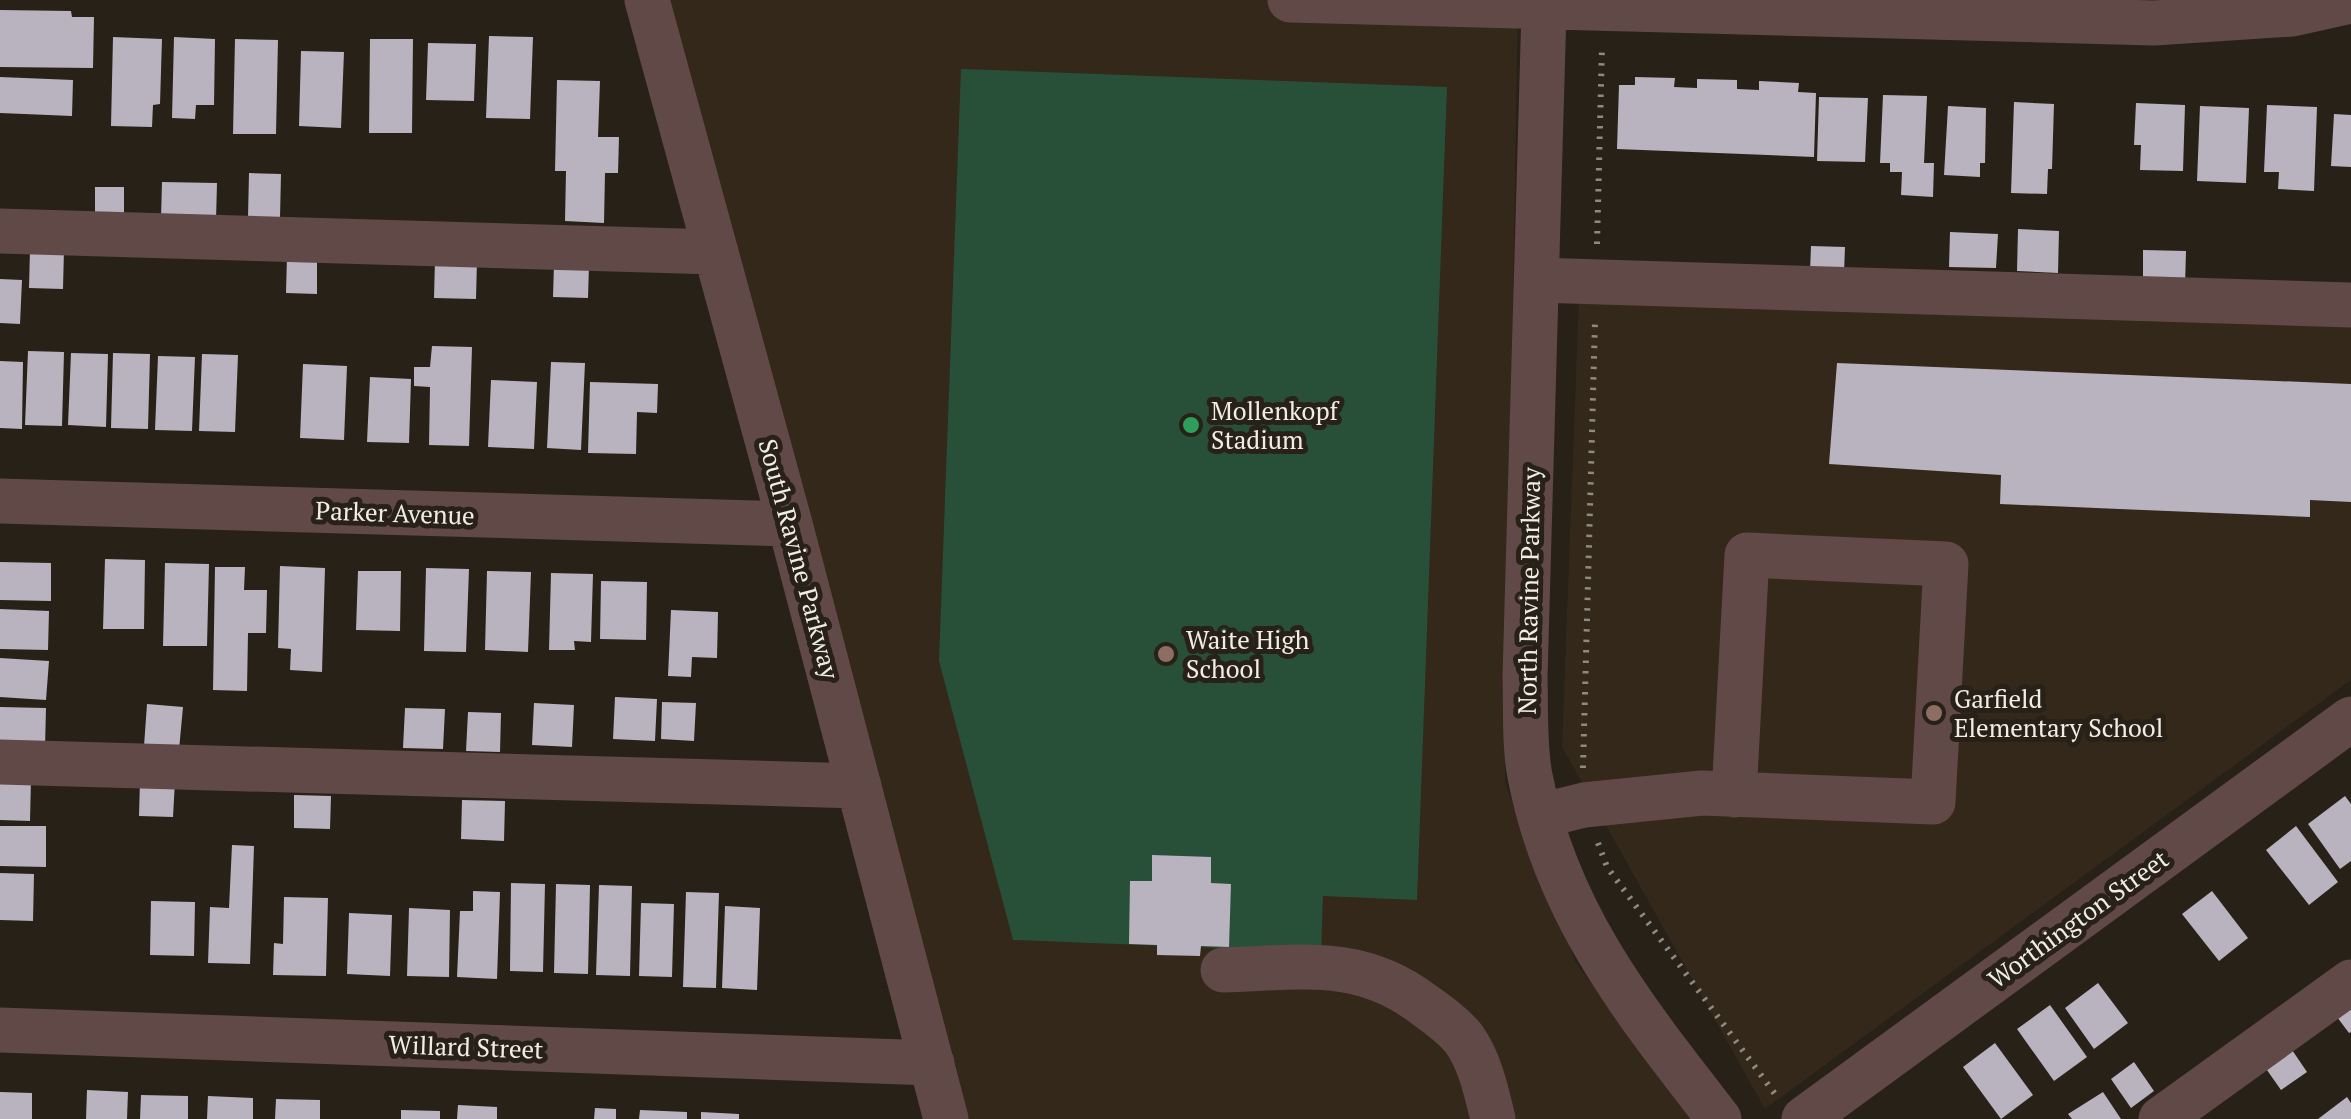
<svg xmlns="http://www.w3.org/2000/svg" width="2351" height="1119" viewBox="0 0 2351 1119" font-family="'PT Serif',serif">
	<rect width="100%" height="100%" fill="#282118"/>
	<path fill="#33281a" d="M647 0H1518L1505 783 1576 963 1694 1119H946Z
		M1579 296 2351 321V680L1765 1109 1562 747Z"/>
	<path fill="#285039" d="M961 69 1447 87 1417 900 1323 896 1321 952 1013 940 939 661Z"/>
	<path fill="#b8b3bf" d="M0 10 71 11 72 17H94L93 68 0 67Z
		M489 36 533 37 530 119 486 118Z
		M113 37 162 39 160 104 153 105 152 127 111 126Z
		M174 37 215 39 214 105H196L195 119 172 118Z
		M235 39 278 40 276 134H233Z
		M370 39H413L412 133H369Z
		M428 43 476 44 474 101 426 100Z
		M301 51 344 52 341 128 299 126Z
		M0 77 73 80 72 116 0 113Z
		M1635 77 1675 78 1674 87 1697 88V79L1737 80V89L1759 90V81L1799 83 1798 92 1816 93 1814 157 1617 149 1619 85H1635Z
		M557 80 600 81 598 137H619L618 173H605L604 223 565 221 566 171H555Z
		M1883 95 1927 96 1924 163H1934L1933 197 1901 195 1902 172H1890V163H1880Z
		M1819 97 1868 98 1865 162 1817 161Z
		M2014 102 2054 104 2052 169H2048L2047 194 2011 193Z
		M2136 103 2185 105 2183 171 2140 170 2141 145H2134Z
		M2267 105 2317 107 2314 191 2278 189 2279 172H2264Z
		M1948 106 1986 108 1985 163H1980V177L1944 175Z
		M2200 106 2249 108 2246 183 2197 181Z
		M2334 114 2351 115V167L2331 166Z
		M249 173 281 174 280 218 248 217Z
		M162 182 217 183 216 220 161 218Z
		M95 187H124V220L95 219Z
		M2018 229 2059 231 2058 273 2017 271Z
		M1950 232 1998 234 1996 268 1949 267Z
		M1811 246 1845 247 1844 273 1810 272Z
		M30 249 64 250 63 289 29 288Z
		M2143 250 2186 251 2185 287 2143 286Z
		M287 255 317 256V294L286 293Z
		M435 259 477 260 476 299 434 298Z
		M554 264 589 265 588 298 553 297Z
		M0 279 22 280 20 324 0 323Z
		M432 346 472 347 469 446 429 445 430 387 414 386V367H430Z
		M28 351 64 352 62 426 25 425Z
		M71 353 108 354 106 427 68 425Z
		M113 353 150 354 148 429 111 428Z
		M202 354 238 355 235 432 199 431Z
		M158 356 195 357 192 431 155 430Z
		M0 361 23 362 22 429 0 428Z
		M551 362 585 363 581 450 547 448Z
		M1837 363 2351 384V502L2310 500V517L2000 504 2001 475 1829 464Z
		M303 364 347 366 344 440 300 438Z
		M370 377 411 379 409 443 367 442Z
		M491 380 537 382 534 449 488 447Z
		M590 382 658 384 657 413 637 412 636 454 588 453Z
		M105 559 145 560 144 629H103Z
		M0 562 51 563V601L0 600Z
		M165 563 209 564 207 646H163Z
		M280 566 325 568 322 672 290 670 291 649 278 648Z
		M215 567H245L244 590H267L266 633H248L247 691 213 690Z
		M426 568 469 569 466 652 424 651Z
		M358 571H401L400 631 356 630Z
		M487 571 531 572 528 652 485 650Z
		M551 573 593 574 591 642 574 641 575 650H549Z
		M601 581 647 582 646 640 600 639Z
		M0 609 49 611 48 650 0 649Z
		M671 610 718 612 717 658 692 657 691 677 668 676Z
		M0 658 49 661 46 700 0 697Z
		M615 697 657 699 655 741 613 739Z
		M662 702 696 703 694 741 661 739Z
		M534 703 574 705 572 747 532 745Z
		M147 704 183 707 179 750 144 746Z
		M0 707 46 708 45 747 0 746Z
		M405 708 445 709 443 749 403 748Z
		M468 712 501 713 500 752 466 751Z
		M0 777 31 779 30 821 0 820Z
		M140 780 175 781 173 817 139 816Z
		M294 795 331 796 330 829 294 828Z
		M2345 796 2351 804V861L2340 869 2308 824Z
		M462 800 505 801 504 841 461 839Z
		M0 826H46V867L0 866Z
		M2296 826 2338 882 2309 905 2266 850Z
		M232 845 254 846 250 964 208 963 210 907 229 908Z
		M1152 855 1211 857V883L1231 884 1229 947 1201 946 1200 956 1157 955V945L1129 944 1130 881H1152Z
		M0 873 34 874 33 921 0 920Z
		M511 883 545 884 543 972 510 971Z
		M556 884 590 885 588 974 554 973Z
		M599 885 632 886 630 976 596 975Z
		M473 891 500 892 497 979 457 977 460 911H473Z
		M2212 891 2248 938 2219 961 2182 914Z
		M686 892 719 893 716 988 683 987Z
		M284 897 328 898 326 976 273 975 274 943 283 944Z
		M151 901 195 902 194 956 150 955Z
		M641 903 674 904 672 977 639 976Z
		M725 906 760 908 757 990 722 988Z
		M409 908 450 910 449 977 407 976Z
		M349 913 392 915 390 976 347 974Z
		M2098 983 2128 1023 2094 1049 2065 1008Z
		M2351 995V1032L2349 1033 2331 1009Z
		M2050 1005 2087 1057 2054 1081 2017 1029Z
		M1995 1043 2033 1095 2001 1119 1963 1067Z
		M2288 1044 2307 1072 2281 1090 2262 1063Z
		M2134 1062 2154 1091 2131 1108 2111 1079Z
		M87 1090 128 1092 127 1119H86Z
		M0 1092 32 1093V1119H0Z
		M2103 1092 2121 1119H2072L2068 1114Z
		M141 1095 188 1096V1119H140Z
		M208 1096 253 1098V1119H207Z
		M2347 1097 2351 1103V1119H2318Z
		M276 1099 320 1100V1119H275Z
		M458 1105 497 1107V1119H457Z
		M595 1108 616 1109V1119H594Z
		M401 1110 440 1111V1119H401Z
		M640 1110 687 1112V1119H639Z
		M701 1112 739 1114V1119H701Z"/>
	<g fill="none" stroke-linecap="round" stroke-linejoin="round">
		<path stroke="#8e8981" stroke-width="6" stroke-dasharray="2.5 8" stroke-linecap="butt" d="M1597 244 1602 46
			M1583 768 1595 321
			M1598 843 1607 867 1775 1094"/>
		<path stroke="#614947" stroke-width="45" d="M647 0 790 524 946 1119
			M1290 0 2154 23 2292 14 2351 1
			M1544 9 1525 677C1526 709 1524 745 1530 776 1557 915 1635 1011 1719 1119
			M0 231 716 252
			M1537 280 2351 305
			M0 501 790 524
			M0 762 859 786
			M1540 816 1584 805 1702 793 1933 802 1946 564 1747 555 1734 795
			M1223 970C1298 968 1359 955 1423 1004 1437 1014 1453 1025 1464 1039 1480 1061 1487 1094 1493 1119
			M0 1030 932 1063
			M1804 1119 2351 719
			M2161 1119 2351 982"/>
	</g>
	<circle fill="#2e9e5b" stroke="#282118" stroke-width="4" cx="1191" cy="425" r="10"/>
	<g fill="#8d6e63" stroke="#282118" stroke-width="4">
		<circle cx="1166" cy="654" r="10"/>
		<circle cx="1934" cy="713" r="10"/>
	</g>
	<g text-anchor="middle" stroke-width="10" stroke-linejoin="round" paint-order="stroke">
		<g font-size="25" fill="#f0ece6" stroke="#282118" text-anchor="start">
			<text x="1211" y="420">Mollenkopf<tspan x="1211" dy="29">Stadium</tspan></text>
			<text x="1186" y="649">Waite High<tspan x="1186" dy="29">School</tspan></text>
			<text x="1954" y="708">Garfield<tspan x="1954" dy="29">Elementary School</tspan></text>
		</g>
		<g font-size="25" fill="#f0ece6" stroke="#282118">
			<text transform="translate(395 513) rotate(2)" y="9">Parker Avenue</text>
			<text transform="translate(799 559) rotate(75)" y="9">South Ravine Parkway</text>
			<text transform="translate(1529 591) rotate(-89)" y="9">North Ravine Parkway</text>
			<text transform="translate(2078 919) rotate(-36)" y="9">Worthington Street</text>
			<text transform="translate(466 1047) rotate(2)" y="9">Willard Street</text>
		</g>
	</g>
</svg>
